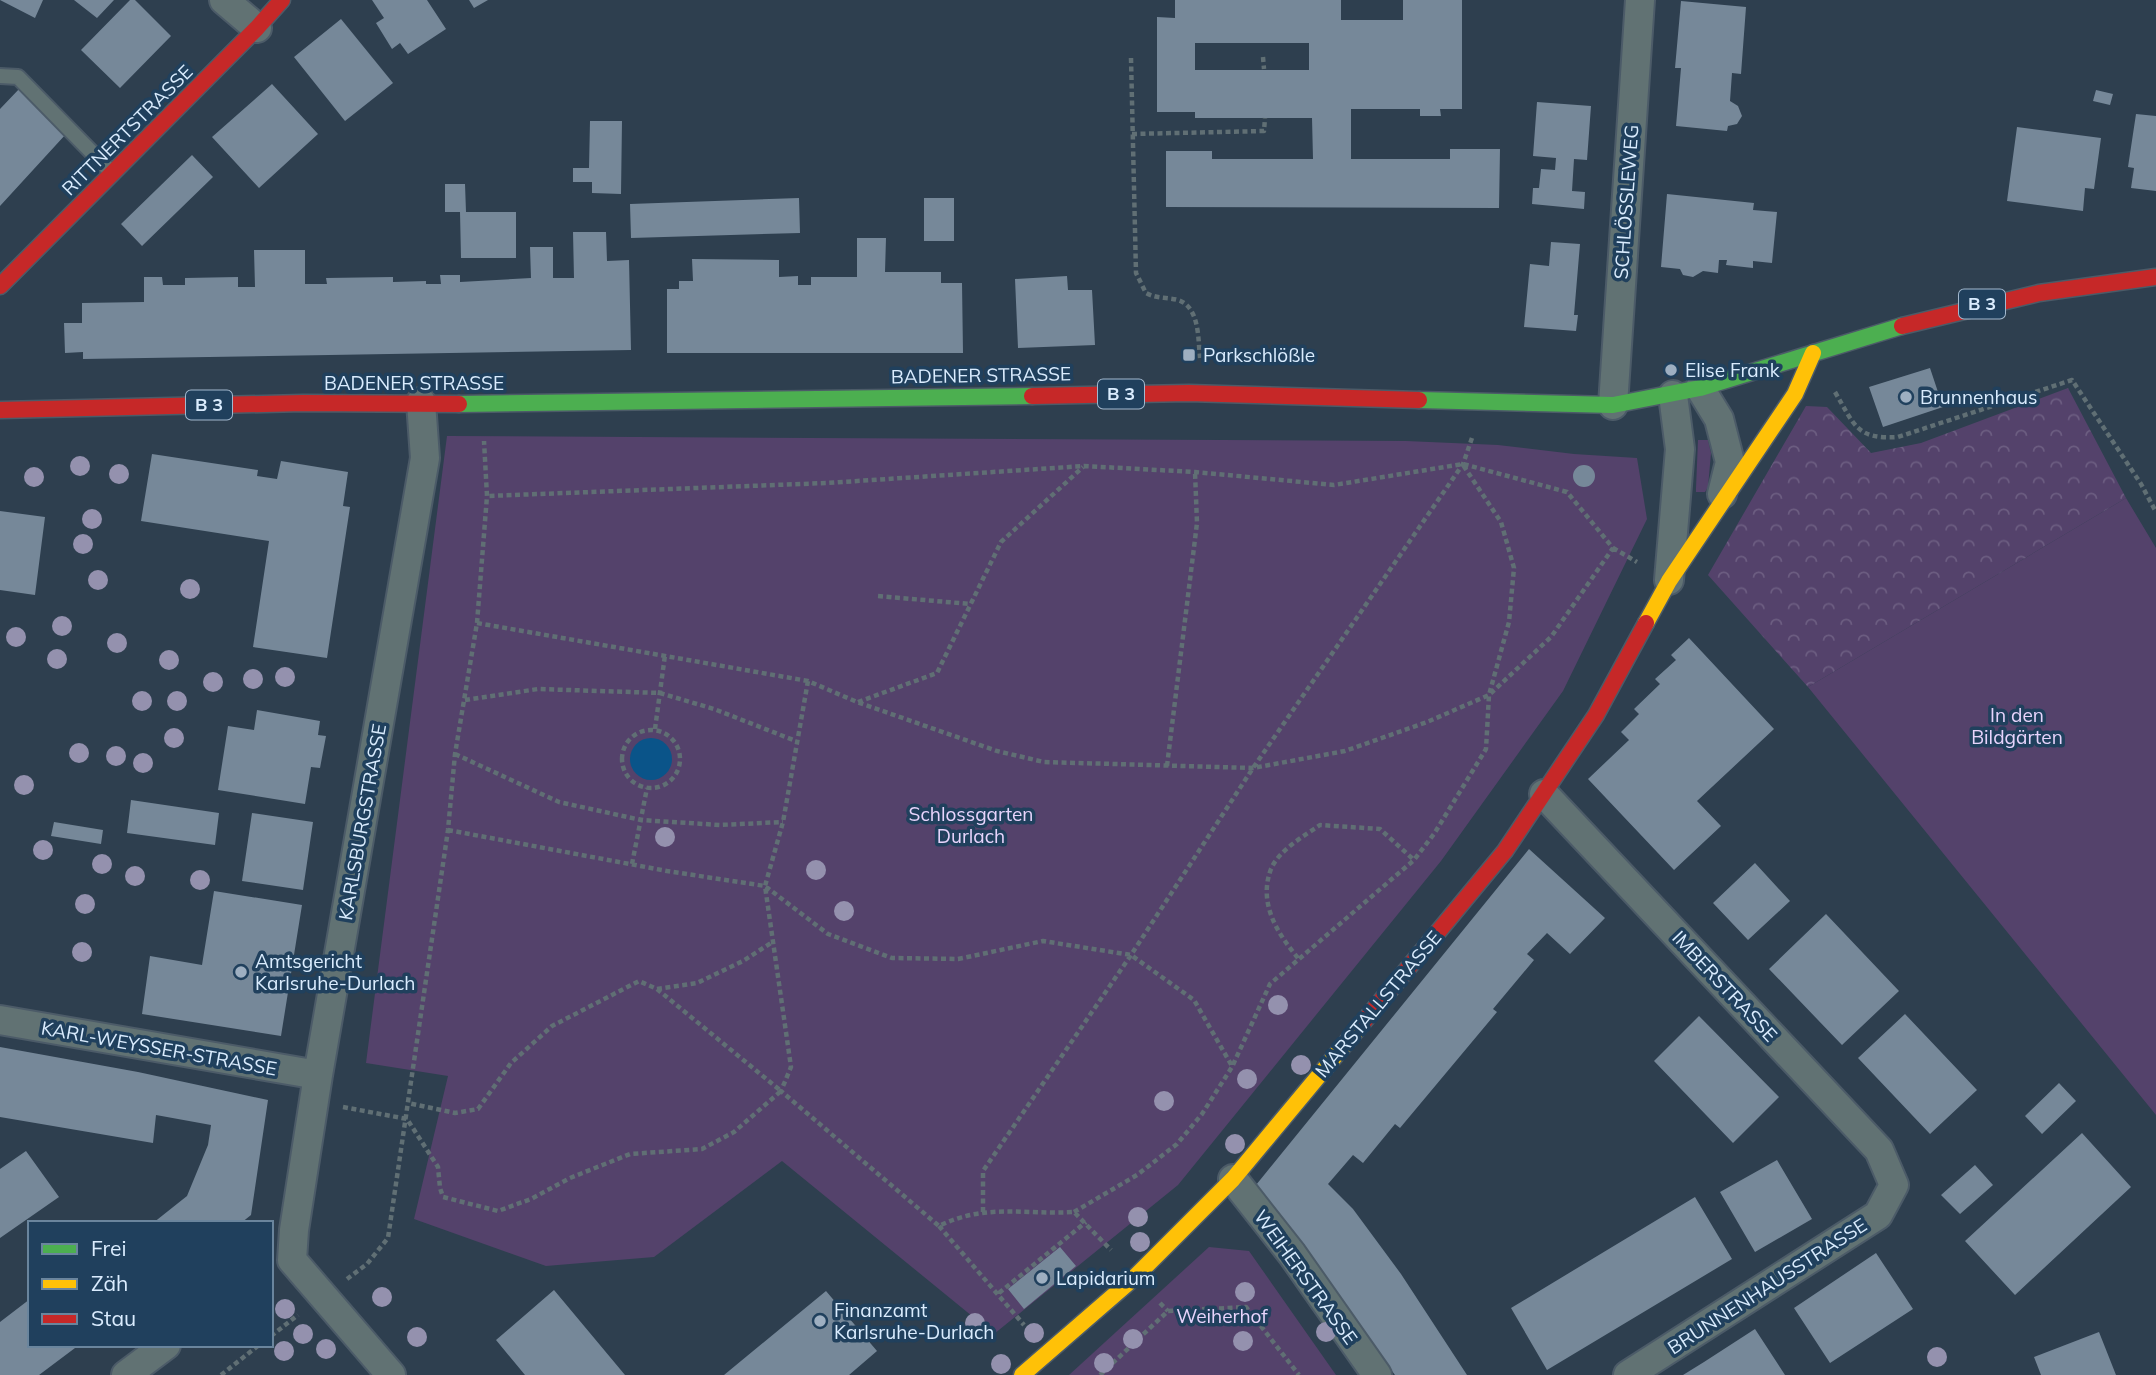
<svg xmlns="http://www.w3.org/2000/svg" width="2156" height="1375" viewBox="0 0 2156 1375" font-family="Mulish,sans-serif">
	<defs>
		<pattern id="forest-crowns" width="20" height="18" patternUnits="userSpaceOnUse" patternTransform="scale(1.75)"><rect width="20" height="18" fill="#54426b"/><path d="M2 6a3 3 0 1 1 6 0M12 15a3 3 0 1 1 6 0" fill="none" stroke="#6c5d81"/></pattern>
	</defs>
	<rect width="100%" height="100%" fill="#2e3f4f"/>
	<path fill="#54426b" d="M447 436 1406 441 1498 445 1574 454 1637 458 1647 519 1563 691 1441 861 1178 1185 994 1334 782 1161 654 1257 546 1266 414 1219 448 1076 366 1063Z
		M1698 440H1708L1711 453 1708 487 1705 492H1696V488Z
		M2126 498 2156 548V1115L1808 687Z
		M1209 1247 1249 1251 1336 1375H1069Z"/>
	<path fill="url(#forest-crowns)" d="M2068 388 2126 498 1808 687 1708 575 1806 406 1827 407 1871 453 1921 443Z"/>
	<path fill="#0a5489" d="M630 759a21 21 0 1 1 42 0a21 21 0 1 1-42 0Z"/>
	<path fill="#768899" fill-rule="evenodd" d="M0 0H43L35 18Z
		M74 0H114L97 18Z
		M130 0H135L171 36 120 88 81 50Z
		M372 0H427L446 29 408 54 400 43 392 49 376 23 384 18Z
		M469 0H488L474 8Z
		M1175 0H1341V20H1403V0H1462V109H1440L1441 116H1420V109H1351V159H1450V149H1500L1499 208 1166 207V151H1212V159H1313L1312 118H1195V112H1157V17L1175 18ZM1195 43H1309V70H1195Z
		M1681 1 1746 7 1741 74 1732 73 1730 101 1738 106 1742 116 1737 124 1728 126 1727 131 1676 126 1681 68H1675Z
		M341 19 393 83 345 121 294 57Z
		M272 84 318 134 259 188 212 137Z
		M20 88 66 134 0 206V109Z
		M2096 90 2113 94 2110 105 2093 101Z
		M1537 102 1591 106 1587 160 1574 159 1572 191 1585 192 1584 209 1532 204 1533 188H1539L1541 169 1555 170 1556 158 1533 156Z
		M2136 114 2156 116V191L2131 188 2134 168 2128 167Z
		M590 121H622L621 194 592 193V182H573V168H589Z
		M2017 127 2101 138 2094 189 2085 188 2083 211 2007 201Z
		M192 155 213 177 142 246 121 224Z
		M445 184H465L466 212H516V258H461L460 212H445Z
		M1667 194 1754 203 1753 210 1777 212 1772 263 1753 261V268L1726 265 1727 260H1719L1718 273 1703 271 1693 277 1683 275 1680 269 1661 267Z
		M799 198 800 233 631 238 630 204Z
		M924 198H954V241H924Z
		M573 232H606L607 261 629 260 631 350 83 359V352L65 353 64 323H82V303L144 302V277H162L163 285H185V278L238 277V287H255L254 250H305V284H327L326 278 393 277V282L426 281V284H441L440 275H460V282L531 278 530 247H553V278H574Z
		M857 238H886L885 272H941V283H962L963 353H667V289H679V281H693L692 259 779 260V277L798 276V285H811V277H857Z
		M1551 242 1580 244 1574 315H1578L1576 331 1524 327 1530 264 1549 266Z
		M1067 276 1068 290H1092L1095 345 1018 348 1015 279Z
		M1930 368 1943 407 1883 427 1869 387Z
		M152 454 258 470 257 476 277 479 281 461 348 472 343 506 350 507 327 658 253 647 269 541 141 521Z
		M1573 476a11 11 0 1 1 22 0a11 11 0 1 1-22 0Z
		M0 511 45 517 35 595 0 590Z
		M1689 638 1774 729 1697 801 1721 826 1674 870 1588 779 1629 740 1621 732 1639 714 1634 709 1660 684 1655 679 1676 660 1671 655Z
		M257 710 320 721 318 735 326 736 320 768 311 767 305 804 218 790 228 726 254 730Z
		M131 800 219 813 215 845 127 833Z
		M252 813 313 822 303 890 242 881Z
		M54 822 103 830 101 844 51 836Z
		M1529 849 1605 918 1570 954 1547 933 1527 954 1534 960 1493 1009 1497 1012 1400 1128 1395 1124 1363 1163 1353 1155 1328 1184 1353 1209 1401 1274 1467 1375H1395L1256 1185Z
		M1755 863 1790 901 1748 940 1713 903Z
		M214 891 302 905 281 1036 142 1014 150 956 202 965Z
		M1826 914 1899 991 1842 1045 1769 969Z
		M1905 1014 1977 1090 1930 1134 1858 1058Z
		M1699 1016 1779 1097 1733 1143 1654 1061Z
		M0 1047 138 1072 268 1100 251 1215 241 1223H153L187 1196 208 1145 211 1125 156 1115 153 1143 0 1117Z
		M2059 1083 2076 1101 2042 1134 2025 1116Z
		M2082 1133 2131 1187 2015 1295 1965 1241Z
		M26 1151 59 1197 0 1238V1169Z
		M1777 1160 1812 1219 1755 1252 1720 1192Z
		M1975 1165 1993 1185 1960 1214 1941 1195Z
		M1695 1197 1732 1259 1547 1370 1511 1308Z
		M1060 1247 1076 1266 1024 1309 1008 1289Z
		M1876 1253 1913 1309 1830 1363 1794 1308Z
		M554 1290 625 1375H525L496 1340Z
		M826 1291 877 1351 849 1375H724Z
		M30 1299V1345H79L39 1375H0V1322Z
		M1755 1329 1785 1375H1683L1704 1362Z
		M2099 1332 2116 1375H2041L2034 1357Z"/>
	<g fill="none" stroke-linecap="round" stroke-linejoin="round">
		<g stroke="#4c5b68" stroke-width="18">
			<path id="lane" d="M0 76 18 77 112 173"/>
		</g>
		<g stroke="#4c5b68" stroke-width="32">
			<path id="street" d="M224 0 257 28
				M1700 388 1719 419 1730 462 1722 494
				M1613 405 1640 0
				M1669 580 1680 449 1673 395
				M1544 794 1879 1150 1894 1185 1878 1215 1628 1375
				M0 1020 318 1075
				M1233 1179 1292 1254 1377 1375
				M292 1260 294 1230 318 1075 425 458 421 402
				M292 1260 391 1375
				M126 1375 166 1345"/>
		</g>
		<g stroke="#4c5b68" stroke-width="19">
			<path id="fast" d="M1419 400 1613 405 1700 388 1902 326
				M459 404 1032 396"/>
		</g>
		<g stroke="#4c5b68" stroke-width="19">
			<path id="slow" d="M1646 623 1669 581 1795 394 1813 353
				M1022 1375 1135 1277 1233 1179 1361 1025"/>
		</g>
		<g stroke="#4c5b68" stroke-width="19">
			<path id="jam" d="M0 286 257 28 282 0
				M1902 326 2039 293 2156 277
				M1032 396 1189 393 1419 400
				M0 410 303 403 459 404
				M1361 1025 1505 851 1596 715 1646 623"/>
		</g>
		<path stroke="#606f74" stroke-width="4.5" stroke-dasharray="5 3.5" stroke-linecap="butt" d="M1263 57 1264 69
			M1131 58 1136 273 1146 293C1157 299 1167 297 1178 300 1200 307 1198 340 1200 358
			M1132 134 1264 131 1265 118
			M1835 392C1854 424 1856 440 1898 437L2072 380 2141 484 2156 512
			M1613 548 1637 562
			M878 596 970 604
			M477 623 808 681 857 702 997 751 1044 762 1253 768 1345 751 1427 722 1489 695 1551 637 1613 548 1567 492 1463 464 1334 485 1195 472 1084 466 827 483 487 496
			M808 681 783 822 765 886 791 1067 781 1091 939 1226C985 1203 1025 1215 1074 1212L1111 1250
			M465 700 538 689 660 693 714 709 796 741
			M858 702 937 673 1001 542 1083 467
			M655 729 665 655
			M622 759a29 29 0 1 1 58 0a29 29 0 1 1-58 0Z
			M455 754 559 802 641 820 720 825 783 822
			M1167 766 1197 523 1195 472
			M448 830 667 871 765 886 828 934 892 958 958 959 1043 941 1131 955 1194 1000 1232 1066
			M632 864 647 788
			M1298 958C1277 933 1258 903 1271 869 1279 850 1304 836 1320 825L1380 829 1414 860
			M657 989 697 983 743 961 774 941
			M343 1107 407 1119 438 1167 440 1188 443 1197 498 1211 531 1199 570 1178 630 1154 702 1149 734 1132 781 1091 657 989 639 981 552 1026 511 1063 478 1109 455 1113 408 1103
			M983 1212V1171L1131 955 1253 768 1463 464 1472 438
			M1074 1212 1137 1175 1177 1144 1202 1114 1232 1067 1270 984 1414 860 1434 834 1486 749 1489 695 1509 622 1514 568 1501 522 1463 465
			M939 1226 1024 1325
			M347 1279 367 1264 388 1238 448 830 455 754 477 623 487 496 484 441
			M999 1293 1086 1222
			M1160 1303 1168 1311
			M271 1336 298 1315
			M221 1375 259 1345
			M1100 1375 1168 1311 1246 1307 1299 1375"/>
		<use href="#lane" stroke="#617273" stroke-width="14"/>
		<use href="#street" stroke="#617273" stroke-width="28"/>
		<use href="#fast" stroke="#4caf50" stroke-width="16"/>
		<use href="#slow" stroke="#ffc107" stroke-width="16"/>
		<use href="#jam" stroke="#c62828" stroke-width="16"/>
	</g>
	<g fill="#9491ae">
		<circle cx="80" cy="466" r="10"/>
		<circle cx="119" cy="474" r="10"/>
		<circle cx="34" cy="477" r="10"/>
		<circle cx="92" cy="519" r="10"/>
		<circle cx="83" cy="544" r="10"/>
		<circle cx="98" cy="580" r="10"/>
		<circle cx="190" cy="589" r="10"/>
		<circle cx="62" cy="626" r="10"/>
		<circle cx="16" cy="637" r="10"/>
		<circle cx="117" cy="643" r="10"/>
		<circle cx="57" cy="659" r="10"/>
		<circle cx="169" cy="660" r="10"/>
		<circle cx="285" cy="677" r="10"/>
		<circle cx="253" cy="679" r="10"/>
		<circle cx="213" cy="682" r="10"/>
		<circle cx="142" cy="701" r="10"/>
		<circle cx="177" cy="701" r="10"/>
		<circle cx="174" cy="738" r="10"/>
		<circle cx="79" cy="753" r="10"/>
		<circle cx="116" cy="756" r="10"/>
		<circle cx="143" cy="763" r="10"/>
		<circle cx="24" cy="785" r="10"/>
		<circle cx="665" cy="837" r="10"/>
		<circle cx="43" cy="850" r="10"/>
		<circle cx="102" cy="864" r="10"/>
		<circle cx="816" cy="870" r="10"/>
		<circle cx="135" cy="876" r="10"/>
		<circle cx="200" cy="880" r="10"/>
		<circle cx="85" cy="904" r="10"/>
		<circle cx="844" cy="911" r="10"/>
		<circle cx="82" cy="952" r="10"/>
		<circle cx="1278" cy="1005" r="10"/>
		<circle cx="1301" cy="1065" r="10"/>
		<circle cx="1247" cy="1079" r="10"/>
		<circle cx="1164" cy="1101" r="10"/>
		<circle cx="1235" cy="1144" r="10"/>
		<circle cx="1138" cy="1217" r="10"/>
		<circle cx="1140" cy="1242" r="10"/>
		<circle cx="1245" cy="1292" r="10"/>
		<circle cx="382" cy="1297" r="10"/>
		<circle cx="285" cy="1309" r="10"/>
		<circle cx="975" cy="1323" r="10"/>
		<circle cx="1326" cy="1332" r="10"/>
		<circle cx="1034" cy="1333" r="10"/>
		<circle cx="303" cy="1334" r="10"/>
		<circle cx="417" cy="1337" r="10"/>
		<circle cx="1133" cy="1339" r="10"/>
		<circle cx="1243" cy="1341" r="10"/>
		<circle cx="326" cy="1349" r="10"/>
		<circle cx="284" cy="1351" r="10"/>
		<circle cx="1937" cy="1357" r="10"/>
		<circle cx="1104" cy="1363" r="10"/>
		<circle cx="1001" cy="1364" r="10"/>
	</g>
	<g fill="#9eafc1" stroke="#20405d" stroke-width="2.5">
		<rect x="1182" y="348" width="14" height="14" rx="3.5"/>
		<circle cx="1671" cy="370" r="7"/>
		<circle cx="1906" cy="397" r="7"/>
		<circle cx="241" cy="972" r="7"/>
		<circle cx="1042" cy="1278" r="7"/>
		<circle cx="820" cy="1321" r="7"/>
	</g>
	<g text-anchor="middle" stroke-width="7" stroke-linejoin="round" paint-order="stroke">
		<g fill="#20405d" stroke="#a2b8ce" stroke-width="2">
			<rect x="1959" y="289.5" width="46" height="29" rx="5"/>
			<rect x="1098" y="379.5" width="46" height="29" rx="5"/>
			<rect x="186" y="390.5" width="46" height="29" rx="5"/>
		</g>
		<g font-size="18" font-weight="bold" fill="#daecfe">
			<text x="1982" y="310">B 3</text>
			<text x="1121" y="400">B 3</text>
			<text x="209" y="411">B 3</text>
		</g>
		<g font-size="19" fill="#daecfe" stroke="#20405d">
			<text transform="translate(127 130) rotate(-45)" y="7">RITTNERTSTRASSE</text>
			<text transform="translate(1626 202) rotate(-86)" y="7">SCHLÖSSLEWEG</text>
			<text transform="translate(981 375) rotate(-1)" y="7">BADENER STRASSE</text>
			<text x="414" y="390">BADENER STRASSE</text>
			<text transform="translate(362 822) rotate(-80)" y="7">KARLSBURGSTRASSE</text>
			<text transform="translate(1725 986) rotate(47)" y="7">IMBERSTRASSE</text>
			<text transform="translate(1378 1004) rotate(-50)" y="7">MARSTALLSTRASSE</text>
			<text transform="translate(159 1048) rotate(10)" y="7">KARL-WEYSSER-STRASSE</text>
			<text transform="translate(1306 1277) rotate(54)" y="7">WEIHERSTRASSE</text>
			<text transform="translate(1767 1286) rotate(-33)" y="7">BRUNNENHAUSSTRASSE</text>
		</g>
		<g font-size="19" fill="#daecfe" stroke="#20405d" text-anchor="start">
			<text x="1203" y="362">Parkschlößle</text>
			<text x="1685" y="377">Elise Frank</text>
			<text x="1920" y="404">Brunnenhaus</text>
			<text x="255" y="968">Amtsgericht<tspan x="255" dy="22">Karlsruhe-Durlach</tspan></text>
			<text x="1056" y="1285">Lapidarium</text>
			<text x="834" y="1317">Finanzamt<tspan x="834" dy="22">Karlsruhe-Durlach</tspan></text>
		</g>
		<g font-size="19" fill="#e8d4fc" stroke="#20405d">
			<text x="2017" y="722">In den<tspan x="2017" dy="22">Bildgärten</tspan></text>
			<text x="971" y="821">Schlossgarten<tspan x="971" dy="22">Durlach</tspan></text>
			<text x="1222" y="1323">Weiherhof</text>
		</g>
	</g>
	<rect x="28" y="1221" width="245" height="126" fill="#20405d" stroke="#6a859d" stroke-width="2"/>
	<rect x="42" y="1244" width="35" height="10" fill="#4caf50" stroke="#6a859d" stroke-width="2"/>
	<text x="91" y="1256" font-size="21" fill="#daecfe">Frei</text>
	<rect x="42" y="1279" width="35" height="10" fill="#ffc107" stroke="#6a859d" stroke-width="2"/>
	<text x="91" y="1291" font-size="21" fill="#daecfe">Zäh</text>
	<rect x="42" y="1314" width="35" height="10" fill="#c62828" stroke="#6a859d" stroke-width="2"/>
	<text x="91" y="1326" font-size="21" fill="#daecfe">Stau</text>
</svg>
